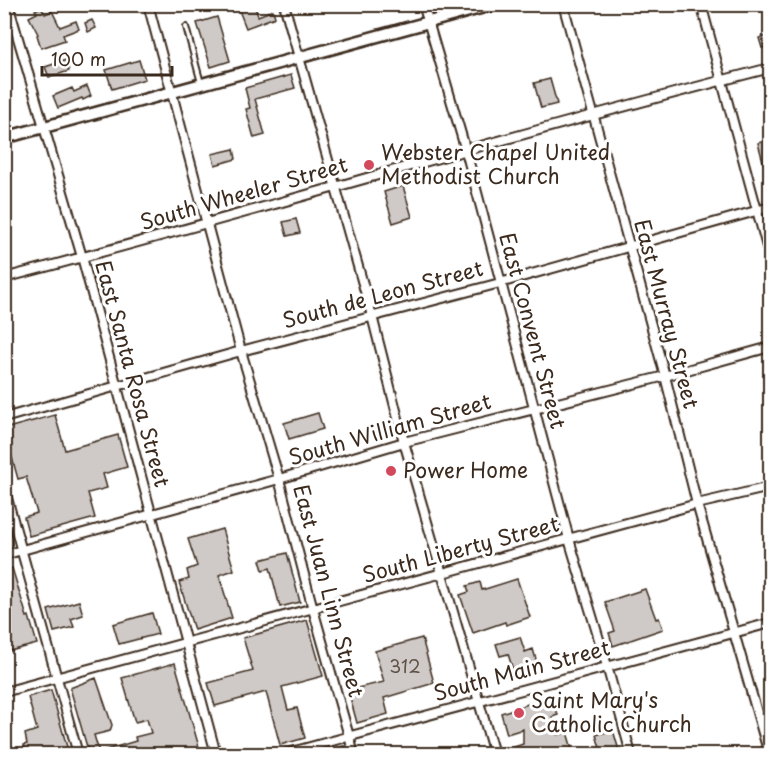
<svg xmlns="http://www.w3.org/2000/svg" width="775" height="759" viewBox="0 0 775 759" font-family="'Playpen Sans',sans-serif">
	<rect width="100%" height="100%" fill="#fff"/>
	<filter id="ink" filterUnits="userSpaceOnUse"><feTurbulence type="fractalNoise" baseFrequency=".0167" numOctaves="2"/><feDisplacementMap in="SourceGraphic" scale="12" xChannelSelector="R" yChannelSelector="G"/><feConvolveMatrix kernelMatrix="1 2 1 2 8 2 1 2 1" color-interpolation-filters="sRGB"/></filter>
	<g filter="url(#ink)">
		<path fill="#cfcac7" stroke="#3b2a1e" stroke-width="1.5" d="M247 4H254L258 16 273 10 275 17 246 28 238 8Z
			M41 7 45 14 52 11 60 27 76 21 79 29 63 35 65 40 41 48 37 35 38 34 29 17 37 13 35 10Z
			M217 17 230 61 211 67 197 23Z
			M92 20 96 28 88 32 85 23Z
			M771 35V46L762 48 759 38Z
			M66 60 69 71 49 77 45 67Z
			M139 60 145 79 112 89 106 70Z
			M291 75 295 88 255 99 265 135 254 138 246 109 250 108 245 88Z
			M550 79 557 104 541 108 534 83Z
			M87 86 91 96 83 100 82 98 58 108 53 96 72 88 74 92Z
			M771 139V180H768L758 143Z
			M234 149 236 159 215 165 212 154Z
			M403 186 412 217 393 223 384 192Z
			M296 219 300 233 287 236 283 222Z
			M318 413 323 429 289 439 284 423Z
			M55 415 65 450 118 435 127 467 103 474 107 488 88 493 95 518 29 536 24 517 37 513 26 477 18 479 4 429Z
			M222 529 234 570 219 575 232 618 194 630 179 582 189 579 187 570 197 566 188 539Z
			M287 553 300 602 280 607 270 568 263 570 260 560Z
			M12 568 27 617 29 616 37 644 10 651 8 643 4 644V570Z
			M517 579 530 617 506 625 505 622 473 633 460 595 469 592 467 586 480 582 482 590Z
			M645 589 656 619 659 618 663 629 613 646 609 633 615 631 605 602Z
			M79 601 83 615 71 619 74 627 54 632 48 610Z
			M152 613 158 634 119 644 113 624Z
			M307 620 323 676 282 687 288 710 297 708 305 738 280 745 266 692 215 706 208 683 253 671 243 638Z
			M520 637 525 652 533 649 537 663 513 670 508 654 500 656 496 644Z
			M422 638 434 683 384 698 388 714 357 723 348 690 384 682 375 651Z
			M175 663 201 754H89L70 688 96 678 112 725 110 731 94 735 99 752 136 741 135 737 151 733 147 719 135 722 122 678Z
			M51 690 69 754H27L24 745 27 744 25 734 37 730 28 697Z
			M546 698 549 706 554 704 558 715 552 717 558 735 567 732 572 749 556 754H500V752L523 744V729L507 734 501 713Z
			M613 730 620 754H602L596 735Z
			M344 746 347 754H321V753Z"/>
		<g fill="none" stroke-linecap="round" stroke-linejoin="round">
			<g stroke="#3b2a1e" stroke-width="8">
				<path id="lane" d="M186 27 201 83"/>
			</g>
			<g stroke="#3b2a1e" stroke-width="12">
				<path id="street" d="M8 4 82 257 216 754
					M148 4 241 351 279 479 313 609 354 754
					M284 4 372 316 404 442 494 754
					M423 4 466 151 569 539 607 666 631 754
					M563 4 665 376 697 504 769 754
					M701 4 770 258
					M4 278C261 211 514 133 770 68
					M4 418 241 351 500 283 770 207
					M4 487 78 754
					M4 555 279 479 404 442 665 376 770 347
					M4 692 697 504 770 487
					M284 754 770 623"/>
			</g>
			<g stroke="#3b2a1e" stroke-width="15">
				<path id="secondary" d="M4 138 495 4"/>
			</g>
			<use href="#lane" stroke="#fff" stroke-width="4"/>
			<use href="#street" stroke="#fff" stroke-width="8"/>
			<use href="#secondary" stroke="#fff" stroke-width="10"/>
		</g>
	</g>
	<g fill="#d1495b" stroke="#fff" stroke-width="2">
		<circle cx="369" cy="165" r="6"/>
		<circle cx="391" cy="471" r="6"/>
		<circle cx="519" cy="713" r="6"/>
	</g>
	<g text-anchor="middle" stroke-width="6" stroke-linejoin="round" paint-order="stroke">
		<g font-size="18" fill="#605248">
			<text x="405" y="673">312</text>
		</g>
		<g font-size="21" fill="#3b2a1e" stroke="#fff" text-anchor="start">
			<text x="381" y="160">Webster Chapel United<tspan x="381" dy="24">Methodist Church</tspan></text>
			<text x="403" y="478">Power Home</text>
			<text x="531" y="708">Saint Mary's<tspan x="531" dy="24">Catholic Church</tspan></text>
		</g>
		<g font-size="21" fill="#3b2a1e" stroke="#fff">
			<text transform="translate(244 194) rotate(-16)" y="7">South Wheeler Street</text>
			<text transform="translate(383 295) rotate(-15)" y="7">South de Leon Street</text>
			<text transform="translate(666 314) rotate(75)" y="7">East Murray Street</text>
			<text transform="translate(532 331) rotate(75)" y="7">East Convent Street</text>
			<text transform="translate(132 374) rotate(75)" y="7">East Santa Rosa Street</text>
			<text transform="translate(390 430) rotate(-16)" y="7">South William Street</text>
			<text transform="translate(461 550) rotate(-15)" y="7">South Liberty Street</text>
			<text transform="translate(328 591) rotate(75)" y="7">East Juan Linn Street</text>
			<text transform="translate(522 671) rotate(-15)" y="7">South Main Street</text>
		</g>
	</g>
	<rect width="775" height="759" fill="none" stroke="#fff" stroke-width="24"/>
	<rect x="12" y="12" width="751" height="735" fill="none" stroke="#3b2a1e" stroke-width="2" filter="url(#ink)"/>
	<path d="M42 66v9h130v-9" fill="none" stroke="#3b2a1e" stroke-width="3"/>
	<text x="51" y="66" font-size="18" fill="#3b2a1e" stroke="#ffffff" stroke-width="4.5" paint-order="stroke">100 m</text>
</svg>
